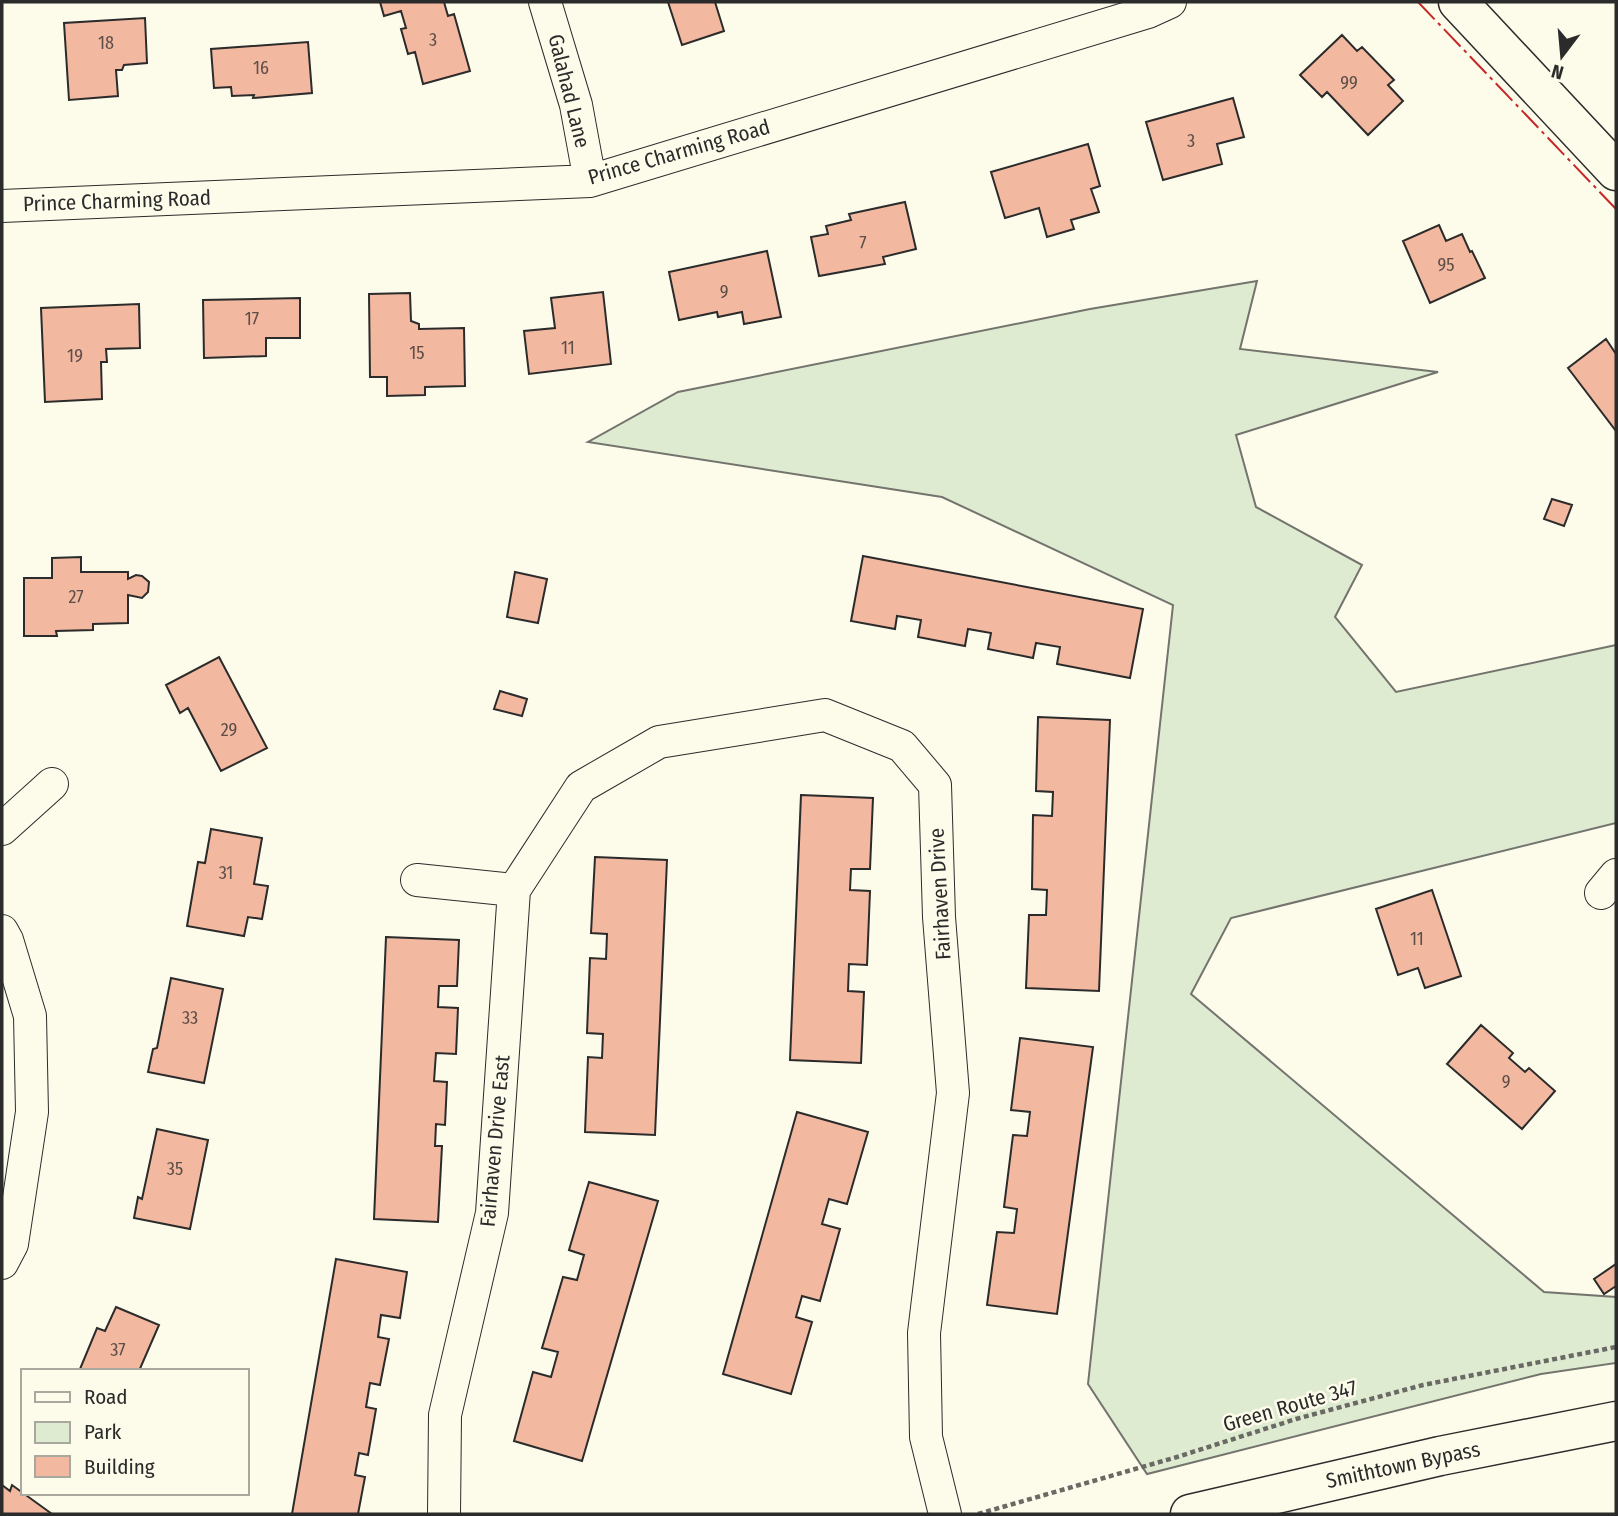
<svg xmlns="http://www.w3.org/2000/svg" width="1618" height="1516" viewBox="0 0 1618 1516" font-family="'Fira Sans Condensed',sans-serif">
	<rect width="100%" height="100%" fill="#fdfbea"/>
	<path fill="#deebd1" stroke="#74746e" stroke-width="2" d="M1257 281 1240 349 1438 372 1236 435 1256 507 1362 565 1335 617 1396 692 1616 645V823L1231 918 1191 994 1544 1292 1616 1297V1363L1541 1374 1147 1474 1088 1384 1173 605 942 497 588 442 678 392 1090 309Z"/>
	<path fill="#f2b8a0" stroke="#2b2b2b" stroke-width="2" d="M380 2H444L448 16 454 14 470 71 423 84 415 52 408 54 401 29 406 28 401 11 384 16Z
		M668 2H715L724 31 682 45Z
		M145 18 147 63 124 65 122 70H116L118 96 69 100 64 23Z
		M1342 35 1357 51 1362 47 1394 80 1388 85 1403 101 1368 135 1327 92 1322 97 1300 75Z
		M308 42 312 93 253 98 254 95 232 96 231 87 214 88 211 49Z
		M1233 98 1244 137 1217 144 1222 164 1163 180 1146 122Z
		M1088 144 1100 186 1091 189 1099 212 1071 220 1074 229 1047 237 1039 208 1005 218 991 172Z
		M905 202 916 249 883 257 885 264 819 276 811 237 828 234 826 226 851 220 849 214Z
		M1439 225 1446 241 1462 234 1470 252 1472 251 1485 278 1430 303 1403 241Z
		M767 251 781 317 744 324 742 312 718 317 717 312 679 320 669 272Z
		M603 292 611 364 529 374 524 331 555 328 551 298Z
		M410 293 411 321 419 324V329L464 328 465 386 425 387V395L387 396V377H370L369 294Z
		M300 298V338H266V356L204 358 203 300Z
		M139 304 140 348 106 349 107 362H101L102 399 45 402 41 308Z
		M1606 339 1616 354V431L1568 368Z
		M1552 499 1572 505 1564 526 1544 519Z
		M863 556 1143 609 1130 678 1057 664 1060 647 1036 643 1033 658 988 649 991 633 968 629 965 646 918 637 921 620 897 616 895 629 851 621Z
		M81 557V572H128V579L136 575 142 576 149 582 148 592 142 598 128 595V623L93 624V630L56 631 57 636H24V578H52V558Z
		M515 572 547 579 538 623 507 617Z
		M219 657 267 748 221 771 188 708 180 713 166 685Z
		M500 691 527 699 522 716 494 709Z
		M1038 717 1110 720 1099 991 1026 988 1029 915H1046L1047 890 1032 889 1033 815 1052 816 1053 792 1036 791Z
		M801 795 873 798 870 869H851L850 890 870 891 867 965 849 964 848 991 864 992 861 1063 790 1060Z
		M211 829 262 838 254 884 268 886 262 919 248 917 244 936 187 926 198 862 205 863Z
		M595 857 667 860 655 1135 585 1132 588 1057 602 1058 603 1034 587 1033 590 958 606 959 607 934 591 933Z
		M1432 890 1461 976 1425 988 1418 968 1398 975 1376 909Z
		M386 937 459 940 457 986H439L438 1007 458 1008 456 1054 436 1053 434 1081 447 1082 445 1125 436 1124 435 1146H442L438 1222 374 1219Z
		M171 978 223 989 204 1083 148 1072 153 1049 157 1048Z
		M1481 1025 1513 1053 1509 1058 1525 1072 1529 1068 1555 1091 1522 1129 1447 1064Z
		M1020 1038 1093 1047 1057 1314 987 1305 997 1232 1014 1233 1017 1209 1004 1207 1013 1135 1027 1136 1030 1112 1011 1110Z
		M797 1112 868 1132 847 1204 829 1199 822 1224 840 1229 820 1301 802 1296 796 1317 812 1322 791 1394 723 1374Z
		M157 1129 208 1140 190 1229 134 1218 138 1197 142 1199Z
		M589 1182 658 1201 582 1461 514 1441 533 1372 551 1377 558 1352 542 1348 563 1277 577 1280 584 1255 569 1250Z
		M336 1259 407 1272 400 1318 381 1315 378 1337 389 1339 380 1385 370 1383 366 1407 376 1409 368 1455 359 1453 355 1475 365 1477 358 1514H292Z
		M1616 1264V1286L1604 1294 1594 1279Z
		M116 1307 159 1325 139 1371H85L80 1369 97 1328 105 1331Z
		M2 1485 10 1491 12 1485 52 1514H2Z"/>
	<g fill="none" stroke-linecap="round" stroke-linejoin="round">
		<g stroke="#2b2b2b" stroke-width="34">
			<path id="street" d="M545 2 576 105 590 181
				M2 206 590 181 1148 12 1170 2
				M2 829 52 784
				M417 880 514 890
				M1601 893 1616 875
				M2 931 7 940 30 1016 32 1112 12 1244 2 1263
				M444 1514 445 1415 492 1213 514 890 581 787 659 742 825 715 902 746 935 785 939 917 953 1093 924 1333 926 1437 945 1514"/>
		</g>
		<g stroke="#2b2b2b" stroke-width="41">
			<path id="secondary" d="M1458 2 1616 171"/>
		</g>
		<g stroke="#2b2b2b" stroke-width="41">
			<path id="highway" d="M1190 1514 1440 1456 1616 1421"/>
		</g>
		<path stroke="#6a6964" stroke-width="4.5" stroke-dasharray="5 3.5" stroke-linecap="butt" d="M978 1514 1177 1457 1296 1419 1423 1385 1616 1347"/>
		<use href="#street" stroke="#fdfbea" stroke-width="32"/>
		<use href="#secondary" stroke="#fdfbea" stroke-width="38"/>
		<use href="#highway" stroke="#fdfbea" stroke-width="38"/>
		<path stroke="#c62828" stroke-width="2" stroke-dasharray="24 5 3.5 5" stroke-linecap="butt" d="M1418 2 1616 209"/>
	</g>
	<g text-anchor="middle" stroke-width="5" stroke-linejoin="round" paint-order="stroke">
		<g font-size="18" fill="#5d4e48">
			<text x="433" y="46">3</text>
			<text x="106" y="49">18</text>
			<text x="261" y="74">16</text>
			<text x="1349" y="89">99</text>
			<text x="1191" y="147">3</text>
			<text x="863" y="249">7</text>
			<text x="1446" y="271">95</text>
			<text x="724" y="298">9</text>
			<text x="252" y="325">17</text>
			<text x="568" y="354">11</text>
			<text x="417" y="359">15</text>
			<text x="75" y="362">19</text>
			<text x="76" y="603">27</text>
			<text x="229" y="736">29</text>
			<text x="226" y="879">31</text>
			<text x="1417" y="945">11</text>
			<text x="190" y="1024">33</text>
			<text x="1506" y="1088">9</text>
			<text x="175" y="1175">35</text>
			<text x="118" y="1356">37</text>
		</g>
		<g font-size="21" fill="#2b2b2b" stroke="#fdfbea">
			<text transform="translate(569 91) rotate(76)" y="7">Galahad Lane</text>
			<text transform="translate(679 152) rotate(-16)" y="7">Prince Charming Road</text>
			<text transform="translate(117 201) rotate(-2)" y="7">Prince Charming Road</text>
			<text transform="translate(940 894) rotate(-93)" y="7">Fairhaven Drive</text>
			<text transform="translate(495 1141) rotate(-85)" y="7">Fairhaven Drive East</text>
			<text transform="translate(1290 1406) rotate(-16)" y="7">Green Route 347</text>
			<text transform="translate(1403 1465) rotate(-12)" y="7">Smithtown Bypass</text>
		</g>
	</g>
	<rect width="1618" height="1516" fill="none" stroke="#2b2b2b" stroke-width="7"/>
	<rect x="21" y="1369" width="228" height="126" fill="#fdfbea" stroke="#a9a89e" stroke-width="2"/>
	<rect x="35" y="1392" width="35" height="10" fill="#fdfbea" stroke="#a9a89e" stroke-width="2"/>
	<text x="84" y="1404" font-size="21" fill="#2b2b2b">Road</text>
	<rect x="35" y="1422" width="35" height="21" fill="#deebd1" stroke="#a9a89e" stroke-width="2"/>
	<text x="84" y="1439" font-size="21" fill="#2b2b2b">Park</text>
	<rect x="35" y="1456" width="35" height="21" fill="#f2b8a0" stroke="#a9a89e" stroke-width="2"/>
	<text x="84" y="1474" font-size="21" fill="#2b2b2b">Building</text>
	<g transform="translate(1562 56) rotate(196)" stroke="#fdfbea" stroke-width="5" paint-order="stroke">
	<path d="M0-5L12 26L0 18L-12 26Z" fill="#2b2b2b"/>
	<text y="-10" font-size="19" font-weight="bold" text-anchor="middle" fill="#2b2b2b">N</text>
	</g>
</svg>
